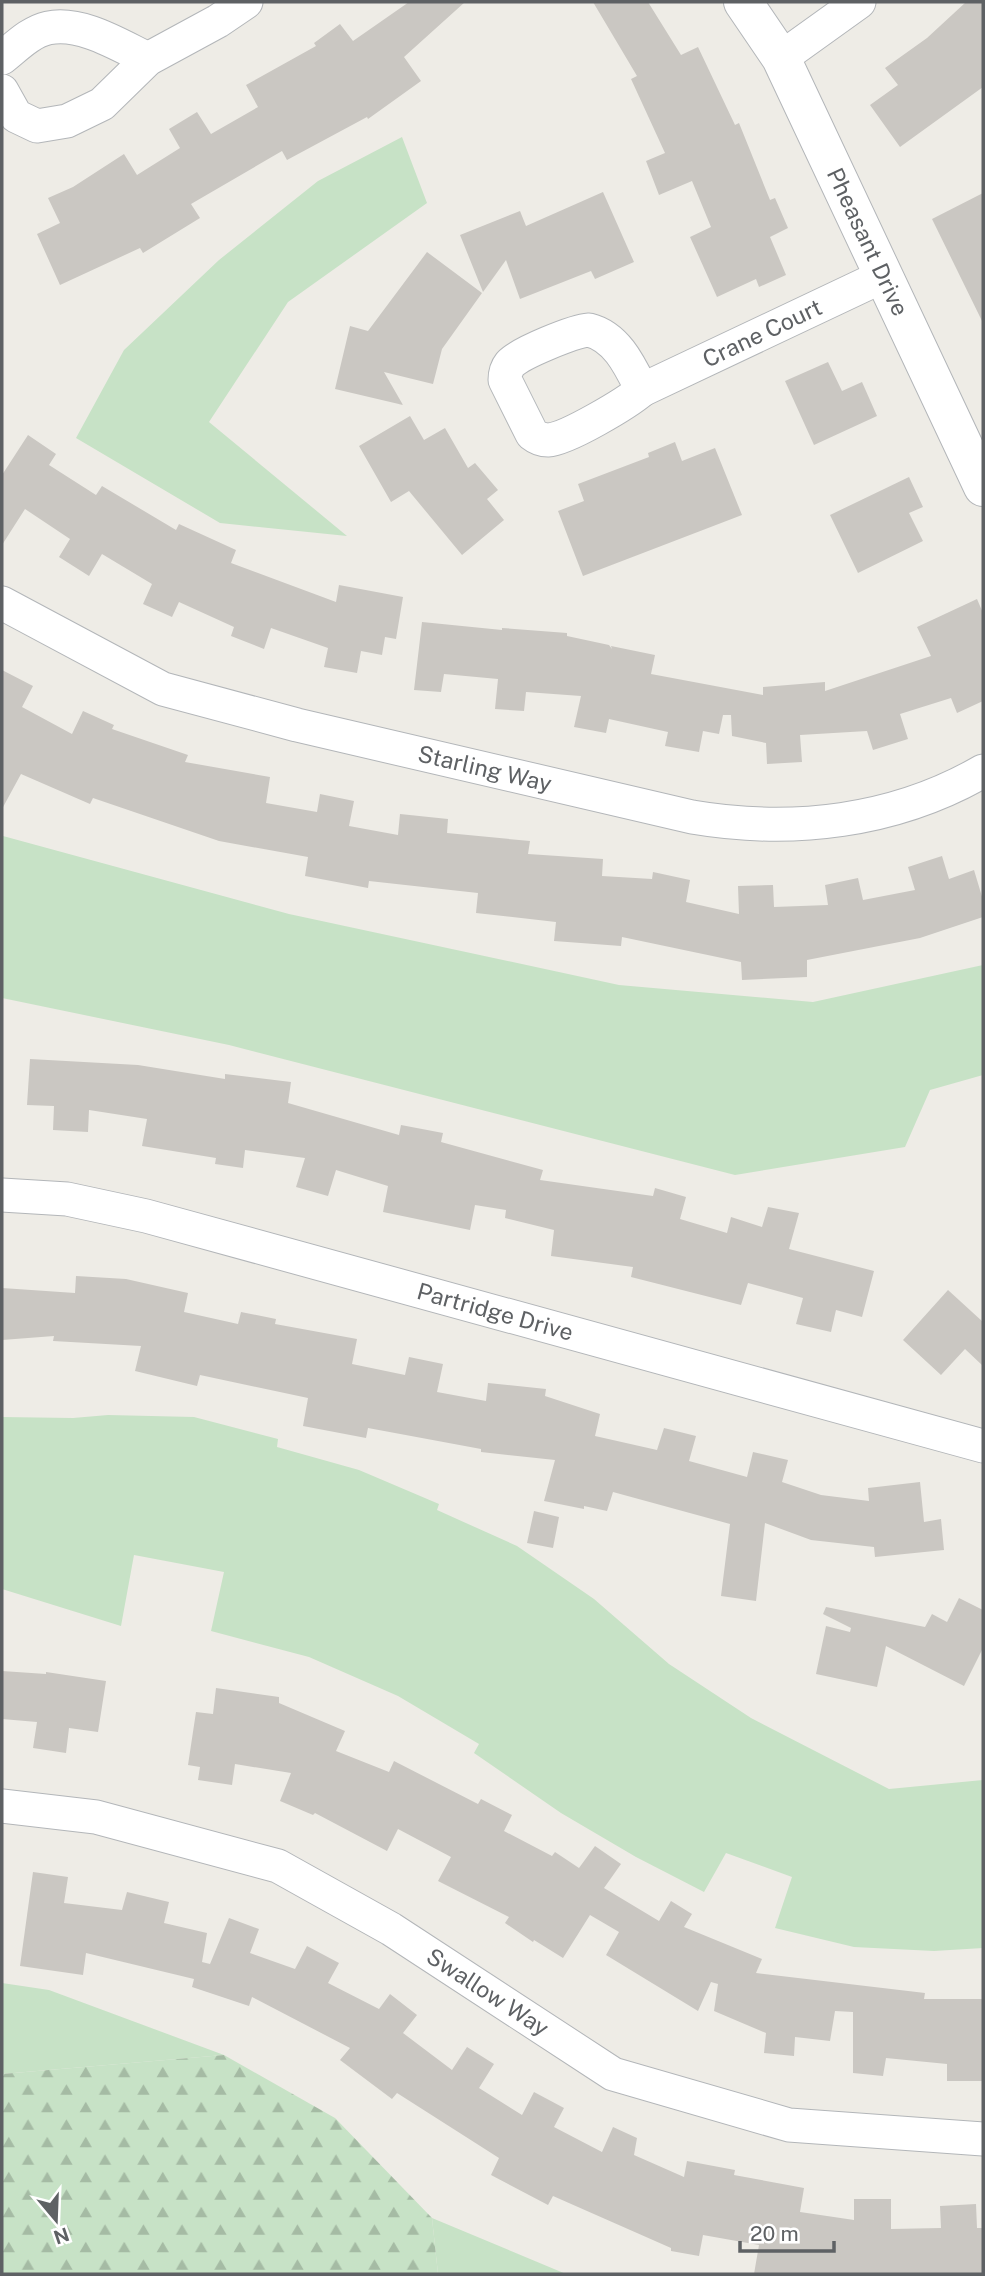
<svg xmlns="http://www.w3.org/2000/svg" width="985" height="2276" viewBox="0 0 985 2276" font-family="'Public Sans',sans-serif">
	<defs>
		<pattern id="forest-firs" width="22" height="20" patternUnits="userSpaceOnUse" patternTransform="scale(1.75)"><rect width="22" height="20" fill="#c7e2c6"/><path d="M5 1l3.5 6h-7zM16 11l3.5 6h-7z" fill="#a5bba4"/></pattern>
	</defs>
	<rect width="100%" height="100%" fill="#eeece6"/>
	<path fill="#c7e2c6" d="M402 137 427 203 288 302 209 422 347 536 220 523 76 438 124 350 219 260 318 181Z
		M3 836 289 914 619 985 813 1002 983 965V1075L930 1090 905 1147 735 1175 229 1045 2 998Z
		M108 1415 194 1417 278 1439 277 1447 359 1470 439 1504 437 1510 517 1546 594 1599 669 1664 751 1718 889 1789 983 1780V1948L934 1951 854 1947 775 1928 792 1877 726 1853 704 1892 636 1857 561 1813 474 1753 479 1744 398 1696 309 1657 211 1631 224 1572 134 1555 121 1626 2 1589V1417L73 1418Z
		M2 1983 49 1990 224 2055 2 2074Z
		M432 2218 566 2274H438Z"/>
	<path fill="url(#forest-firs)" d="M224 2055 335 2118 432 2218 438 2274H2V2074Z"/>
	<path fill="#cac7c2" d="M409 2H465L404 57 421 81 368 119 367 117 287 160 282 151 191 204 200 218 143 253 140 248 60 285 37 234 60 223 48 198 73 187 124 154 137 175 180 148 169 129 197 112 211 134 258 107 246 85 316 46 314 43 340 24 353 41Z
		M593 2H648L681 55 698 47 735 125 739 123 770 200 775 198 788 228 770 237 786 275 759 287 756 279 717 297 690 237 711 227 692 181 659 195 646 161 665 153 631 79 637 76Z
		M966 2H983V87L900 147 870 105 898 85 885 68 927 38Z
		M603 192 634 262 595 279 591 271 520 299 506 260 483 292 460 235 520 211 526 226Z
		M983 193V323L932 219Z
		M427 252 482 293 442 349 433 384 384 372 403 405 335 389 350 326 368 331Z
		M828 362 842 391 862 382 877 416 814 445 785 381Z
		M410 416 424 440 445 428 468 468 475 463 498 490 487 499 504 520 462 555 409 491 391 502 359 446Z
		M28 435 56 454 49 465 96 495 102 486 176 530 179 524 236 550 231 563 336 602 339 585 403 597 396 639 385 637 382 655 361 651 357 673 324 667 328 648 271 628 264 649 231 636 234 627 179 602 172 617 143 604 152 584 102 554 89 576 59 557 70 539 25 509 2 545V475Z
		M675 442 682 461 715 448 742 515 583 576 558 511 584 501 578 484 649 457 648 453Z
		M909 477 923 507 909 513 923 541 858 573 830 515Z
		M977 599 983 613V701L957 713 951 698 900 714 908 739 873 750 867 731 800 735 802 762 767 764 766 743 732 736 731 715H723L719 734 703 731 699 752 665 746 668 732 609 719 606 733 574 727 581 696 526 692 524 711 495 709 498 679 444 674 441 692 414 690 422 622 502 630V628L567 633V636L609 645 612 649 611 646 655 655 651 674 763 695V687L825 682V691L931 656 917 627Z
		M2 670 33 686 22 707 72 734 83 711 114 725 112 729 188 755 185 762 270 777 266 803 317 812 320 794 354 801 349 826 398 835 400 814 448 819 447 833 530 841 528 854 603 859 602 876 652 879 653 872 690 880 686 902 739 914 738 886 773 885 774 907 828 905 825 885 858 878 863 900 915 890 908 867 942 856 949 879 974 870 983 900V917L920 938 807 960V977L742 980 741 962 622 937 621 946 554 941 556 922 476 913 478 893 369 881 368 888 305 876 308 857 219 841 93 798 90 804 21 774 2 809Z
		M30 1059 138 1065 225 1079V1074L291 1082 288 1103 399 1135 401 1125 443 1133 441 1142 543 1170 540 1180 653 1196 655 1188 686 1197 680 1219 727 1233 731 1217 762 1227 768 1207 799 1213 789 1249 874 1271 862 1317 836 1310 831 1332 796 1324 803 1298 748 1283 741 1305 631 1277 633 1267 551 1256 554 1230 505 1218 506 1210 475 1205 470 1230 383 1212 388 1186 336 1170 328 1196 296 1187 305 1158 245 1150 243 1168 215 1164 216 1158 142 1146 147 1119 89 1110 88 1132 53 1130 54 1106 27 1105Z
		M76 1276 126 1279 188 1293 184 1312 238 1324 241 1312 276 1319 275 1324 357 1339 352 1364 405 1375 409 1357 443 1364 437 1392 486 1401 488 1383 546 1389 545 1396 600 1414 595 1436 657 1450 664 1428 696 1436 689 1461 747 1477 753 1452 788 1460 782 1482 821 1495 869 1501 868 1488 920 1482 924 1522 941 1519 944 1550 875 1557 874 1547 811 1540 765 1523 756 1601 721 1596 730 1524 613 1492 607 1511 584 1506V1509L544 1501 555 1460 481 1452V1449L368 1428 366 1438 303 1426 308 1398 200 1375 197 1386 135 1371 141 1346 53 1341 54 1336 2 1340V1288L75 1293Z
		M948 1290 983 1322V1366L965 1349 941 1375 903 1340Z
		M534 1511 559 1517 553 1548 527 1543Z
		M959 1598 983 1610V1648L964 1686 886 1646 877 1687 816 1674 826 1626 850 1632 851 1628 823 1614 826 1607 925 1627 932 1614 947 1622Z
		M2 1671 46 1674V1672L106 1681 98 1732 69 1728 66 1753 33 1748 37 1722 2 1719Z
		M216 1688 279 1697V1703L345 1731 336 1751 389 1772 394 1761 478 1804 481 1799 512 1815 504 1831 552 1856 555 1852 579 1868 595 1846 621 1864 604 1888 659 1921 671 1901 692 1914 684 1927 762 1959 756 1973 925 1993 924 1999H983L982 2081H947V2064L886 2058 883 2076 853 2073V2012L835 2011 830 2041 795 2037 794 2056 764 2053 766 2033 714 2011 718 1984 711 1982 698 2011 606 1955 619 1932 590 1915 563 1958 534 1940 533 1942 505 1923 509 1917 438 1881 451 1857 398 1829 387 1851 315 1813 313 1815 280 1801 291 1773 235 1764 232 1785 198 1780 200 1767 188 1765 196 1712 213 1714Z
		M33 1872 68 1877 64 1903 122 1910 127 1892 169 1902 164 1923 207 1933 202 1962 210 1964 229 1918 259 1929 250 1953 295 1969 307 1946 339 1963 328 1983 379 2009 390 1994 417 2015 403 2033 452 2070 467 2047 494 2064 479 2088 522 2115 534 2092 564 2108 554 2127 602 2152 613 2127 637 2138 634 2155 684 2177 687 2161 735 2170 734 2175 804 2188 800 2212 854 2220V2199H891V2229L941 2228 940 2206 976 2204 977 2228H983V2274H754L759 2245 703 2235 699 2256 671 2251V2248L553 2196 548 2205 491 2175 499 2158 397 2093 392 2099 340 2060 350 2048 252 1997 249 2006 192 1987 194 1979 86 1953 83 1975 20 1966Z"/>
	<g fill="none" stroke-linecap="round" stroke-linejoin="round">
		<g stroke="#b3b6b9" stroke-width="35">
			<g id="minor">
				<path d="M2 58C16 47 30 32 48 28 81 21 119 45 148 59"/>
				<path d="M781 58 859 2"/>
				<path d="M2 91 16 116 37 126 67 121 102 104 148 59 218 21 246 2"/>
				<path d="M589 330C617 337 630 366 642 390 627 403 567 439 548 440 541 440 537 438 532 434L505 380C505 374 506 369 510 364 520 353 574 331 589 330Z"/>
				<path id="s1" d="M642 390 883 276"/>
				<path id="s2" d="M2 603 163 689 297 725 692 817C792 834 895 822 983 771"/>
				<path id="s3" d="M2 1195 67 1199 146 1216 983 1446"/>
				<path id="s4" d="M2 1806 96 1817 278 1866 391 1929 613 2074 789 2125 983 2139"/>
			</g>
		</g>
		<g stroke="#b3b6b9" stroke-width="40">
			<g id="tertiary">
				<path id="s5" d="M743 2 781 58 983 487"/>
			</g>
		</g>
		<use href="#minor" stroke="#fff" stroke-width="33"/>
		<use href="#tertiary" stroke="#fff" stroke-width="38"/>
	</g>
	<g text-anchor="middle" stroke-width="6" stroke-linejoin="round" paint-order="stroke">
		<g font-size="23" fill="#5e6164" stroke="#fff">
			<text dy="8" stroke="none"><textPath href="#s5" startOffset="271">Pheasant Drive</textPath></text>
			<text dy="8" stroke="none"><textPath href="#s1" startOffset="133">Crane Court</textPath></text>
			<text dy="8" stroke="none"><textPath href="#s2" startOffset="514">Starling Way</textPath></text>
			<text dy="8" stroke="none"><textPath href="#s3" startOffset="508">Partridge Drive</textPath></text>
			<text dy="8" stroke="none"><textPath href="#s4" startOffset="528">Swallow Way</textPath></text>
		</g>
	</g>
	<rect width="985" height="2276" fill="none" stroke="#5e6164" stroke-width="7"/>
	<g transform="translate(56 2220) rotate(161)" stroke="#ffffff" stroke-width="5" paint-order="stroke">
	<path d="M0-5L12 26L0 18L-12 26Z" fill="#5e6164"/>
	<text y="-10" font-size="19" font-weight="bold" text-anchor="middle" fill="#5e6164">N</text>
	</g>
	<path d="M740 2241v10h94v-10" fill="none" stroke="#5e6164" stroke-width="3.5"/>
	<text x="750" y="2241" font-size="21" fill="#5e6164" stroke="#ffffff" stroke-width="5" paint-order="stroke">20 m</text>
</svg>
